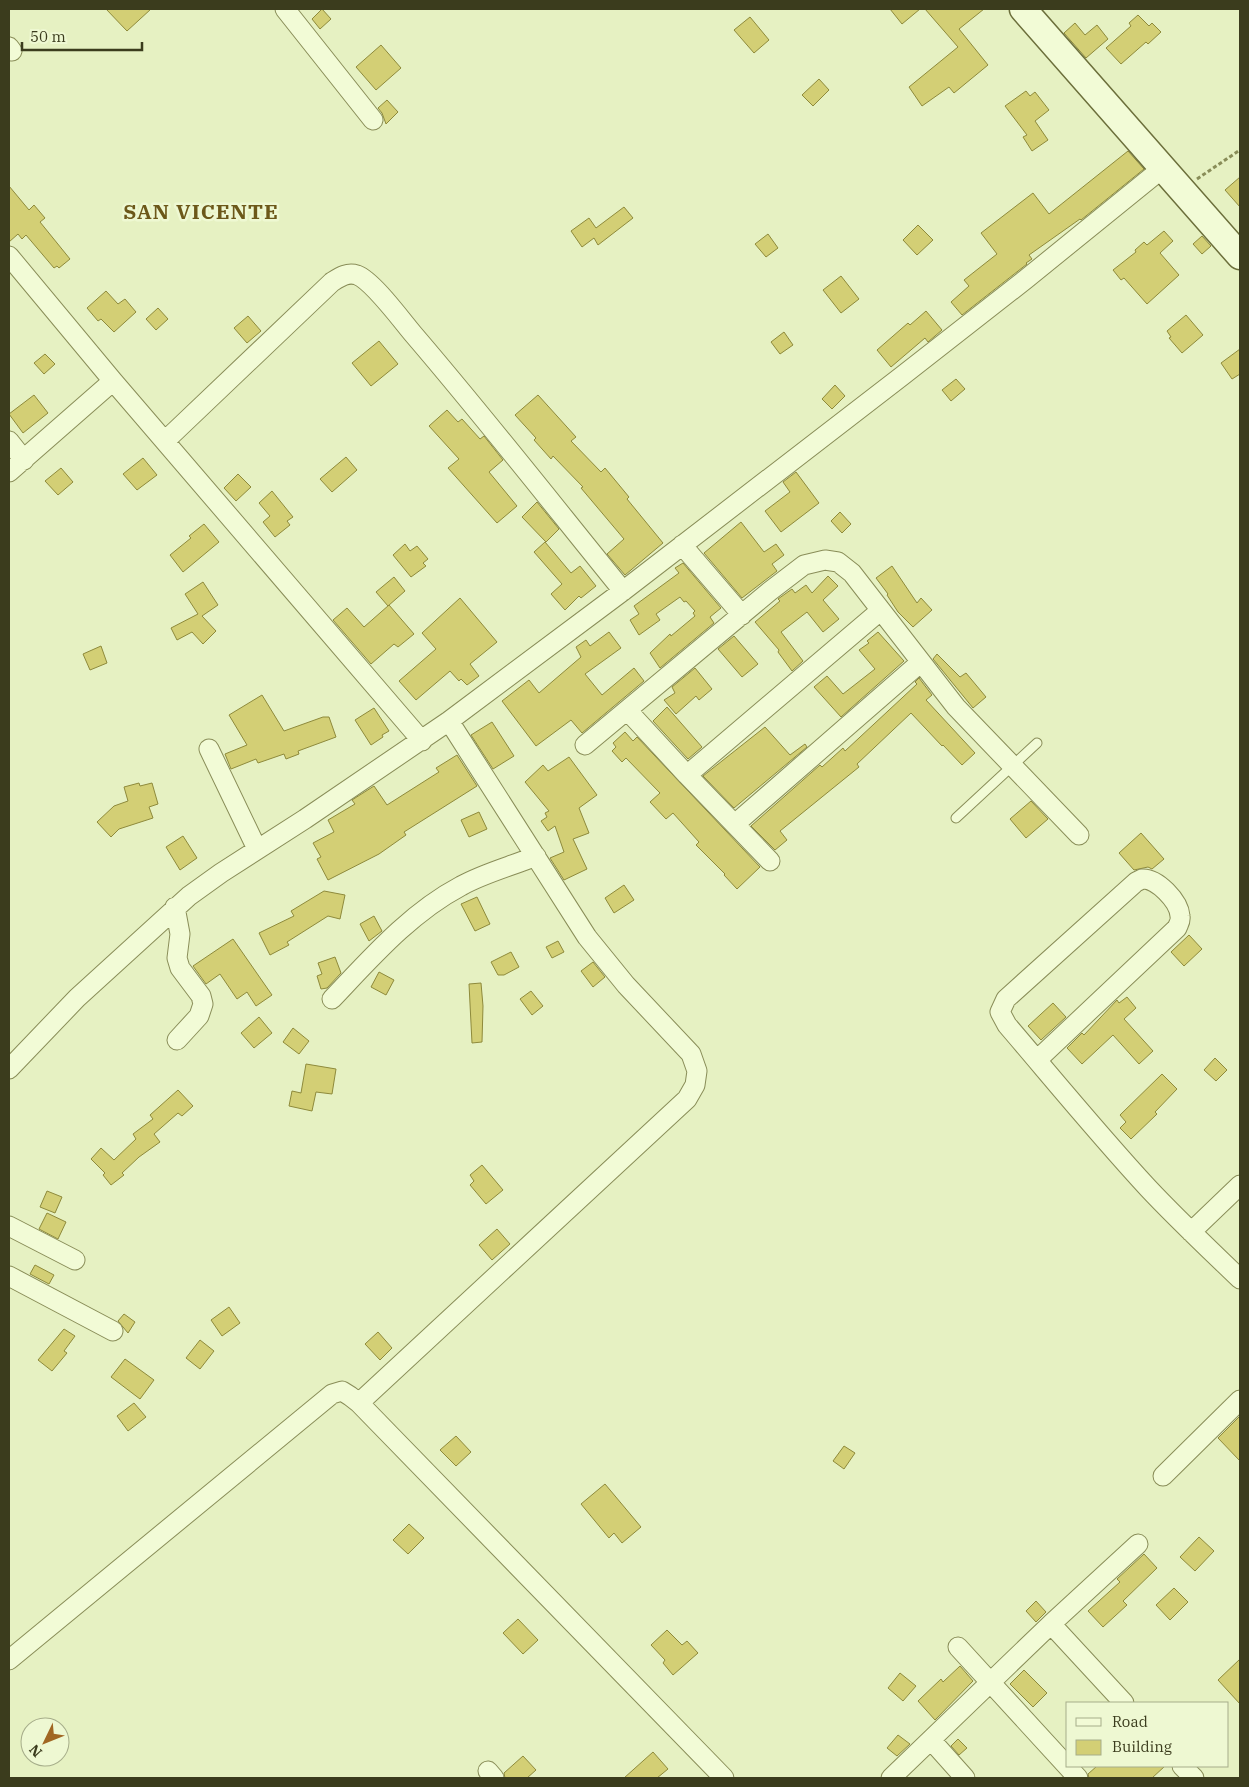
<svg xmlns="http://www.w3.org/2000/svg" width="1249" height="1787" viewBox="0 0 1249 1787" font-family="'IBM Plex Serif',serif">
	<rect width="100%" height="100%" fill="#e6f1c2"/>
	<path fill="#d3cf75" stroke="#8e8a3b" d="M106 9H151L127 31Z
		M322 9 331 19 320 29 312 19Z
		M890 9H920L902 24Z
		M925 9H984L959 29 988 65 954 93 949 87 922 106 909 87 958 47Z
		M1138 15 1149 26 1152 23 1161 32 1148 44 1146 42 1121 64 1106 48 1131 26 1129 23Z
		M750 17 769 40 754 53 734 30Z
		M1075 23 1085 35 1097 25 1108 39 1086 58 1064 33Z
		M381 45 401 68 376 90 356 67Z
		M819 79 829 90 813 106 802 95Z
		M1026 91 1030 96 1035 92 1049 110 1035 121 1048 140 1032 151 1023 137 1027 135 1005 106Z
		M387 100 398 112 386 124 382 113 378 108Z
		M1128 151 1144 169 1081 220 1080 219 1029 255 1032 259 1026 263 1027 264 962 315 951 302 969 286 964 280 997 254 981 233 1033 193 1049 214Z
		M1240 177V207L1225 190Z
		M9 186 29 210 34 205 45 218 40 222 70 259 59 268 57 266 54 268 26 235 22 239 18 234 9 242Z
		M624 207 633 218 598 245 594 238 582 247 571 231 589 218 596 228Z
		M918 225 933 240 917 255 903 240Z
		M1164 231 1173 241 1160 253 1179 275 1147 304 1124 278 1121 280 1113 270 1136 252 1135 250 1144 242 1147 245Z
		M768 234 778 248 766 257 755 244Z
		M1202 236 1211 246 1202 254 1193 244Z
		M841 276 859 299 841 313 823 290Z
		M106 291 118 304 125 299 136 312 114 332 101 319 98 321 87 308Z
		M158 308 168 319 156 330 146 319Z
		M926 311 942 330 928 342 925 338 891 367 877 350 908 323 910 325Z
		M1186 315 1203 335 1182 353 1169 338 1171 337 1167 331Z
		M248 316 261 331 247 343 234 328Z
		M784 332 793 345 780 354 771 342Z
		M379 341 398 364 371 386 352 363Z
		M1240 349V374L1232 379 1221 363Z
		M45 354 55 364 44 374 34 363Z
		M956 379 965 389 951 401 942 390Z
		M835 385 845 396 832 409 822 399Z
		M34 395 48 413 23 433 9 414Z
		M538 395 576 437 571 441 601 472 605 468 629 497 627 499 663 543 625 575 607 554 624 539 581 488 583 487 553 456 551 459 534 440 536 438 515 415Z
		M447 410 458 422 462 419 480 439 484 436 503 460 489 472 517 506 497 523 448 468 459 459 429 426Z
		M346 457 357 470 332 492 320 479Z
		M143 458 157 475 137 490 123 474Z
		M61 468 73 482 58 495 45 481Z
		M796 472 819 503 781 532 765 511 790 492 783 482Z
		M238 474 251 487 236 501 224 488Z
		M272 491 293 517 287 521 290 525 275 537 263 522 270 516 259 503Z
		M537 502 559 529 546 542 522 517Z
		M840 512 851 524 842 533 831 521Z
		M741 522 764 552 776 544 784 555 772 564 777 571 742 598 704 553Z
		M204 524 219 542 183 572 170 555 191 538 189 536Z
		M545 542 571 573 580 566 596 586 581 598 579 596 565 610 551 594 562 584 534 552Z
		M405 544 410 551 417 546 428 559 423 563 426 566 411 577 393 555Z
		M683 563 721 608 710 617 714 623 660 668 650 653 670 634 671 636 695 616 693 613 695 611 686 601 684 602 680 597 656 614 660 620 639 635 630 620 639 614 634 606 679 573 675 568Z
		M892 566 917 603 921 598 932 610 913 627 898 612 887 595 888 594 876 578Z
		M828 576 838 586 823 600 839 619 823 632 807 612 781 632 803 661 792 671 778 652 779 650 755 622 780 601 778 599 792 589 795 593 806 585 812 593Z
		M394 577 405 591 388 606 376 592Z
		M203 582 218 605 202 616 216 631 203 644 192 632 177 640 171 628 198 614 185 594Z
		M460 598 497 642 470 664 479 676 467 685 461 679 459 681 450 671 416 700 399 681 436 649 422 633Z
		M389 605 414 634 398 647 394 644 371 664 333 620 347 608 364 627Z
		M609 632 621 648 585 674 602 695 634 668 644 681 582 733 571 720 536 746 502 701 529 680 539 693 581 657 576 647 586 640 590 646Z
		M878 632 904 661 841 717 814 687 827 676 843 694 875 669 859 650 869 643 867 641Z
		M734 636 758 664 742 677 718 649Z
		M101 646 107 663 90 670 83 654Z
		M937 654 960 677 966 673 986 697 973 708 933 659Z
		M695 668 712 689 699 700 696 696 676 714 664 700 675 693 672 687Z
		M919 678 932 695 926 700 975 753 962 765 943 745 942 746 911 713 857 764 859 767 780 831 787 840 775 850 751 826 820 765 822 767 843 748 845 751 917 684 915 682Z
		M262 695 284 731 323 717H329L336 737 298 751 299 754 286 759 284 754 258 763 256 759 231 769 225 754 247 745 229 715Z
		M667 707 702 747 688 759 653 721Z
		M374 708 389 731 382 735 383 737 371 745 355 720Z
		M492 722 514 756 493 769 471 735Z
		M765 727 790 755 805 744 807 747 734 808 703 776Z
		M625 732 633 741 637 737 760 867 737 889 724 875 725 874 696 845 699 842 673 813 666 819 650 802 660 793 626 758 622 762 612 751 616 747 613 743Z
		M457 755 477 786 404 832 406 835 379 854 328 880 317 859 321 857 313 843 334 832 328 820 355 804 352 800 374 786 387 805 439 772 436 768Z
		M569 757 597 795 579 808 589 833 573 839 587 869 564 880 550 858 564 852 555 826 548 831 541 821 547 817 545 813 549 811 525 782 543 765 548 771Z
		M139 783 140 786 152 783 158 804 149 807 153 818 119 829 111 837 97 822 114 806 128 801 124 787Z
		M1031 801 1048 819 1026 838 1010 819Z
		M479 812 487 829 469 837 461 820Z
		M1141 833 1164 859 1152 869 1148 867 1134 870 1119 853Z
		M183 836 197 858 180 870 166 847Z
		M624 885 634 900 614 913 605 898Z
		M324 891 345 895 340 919 328 916 287 942 289 945 270 955 259 933 294 916 291 911Z
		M477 897 490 924 475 931 461 904Z
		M374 916 382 931 369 941 360 924Z
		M1189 935 1202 949 1184 966 1171 952Z
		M233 939 272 995 256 1006 247 992 237 999 220 974 206 984 193 966Z
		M558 941 564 952 552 958 546 947Z
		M511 952 519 967 504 975H498L491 962Z
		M335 957 341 973 327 988 321 989 317 976 322 974 318 963Z
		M593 962 605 977 593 987 581 971Z
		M379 972 394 980 386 995 371 987Z
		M481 983 483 1006 482 1042 472 1043 469 984Z
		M531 991 543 1006 532 1015 520 999Z
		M1127 997 1136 1008 1124 1019 1153 1051 1139 1064 1113 1035 1082 1064 1067 1048 1082 1033 1084 1035 1117 1000 1119 1003Z
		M1053 1003 1066 1017 1041 1040 1028 1026Z
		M259 1017 272 1033 254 1048 241 1033Z
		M293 1028 309 1041 299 1054 283 1042Z
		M1215 1058 1227 1070 1216 1081 1204 1070Z
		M306 1064 336 1069 332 1094 316 1092 312 1111 289 1106 292 1091 301 1093Z
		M1162 1074 1177 1089 1155 1112 1157 1114 1131 1139 1120 1128 1126 1122 1120 1115Z
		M178 1090 193 1106 182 1116 178 1113 154 1134 160 1142 139 1157 122 1173 124 1175 111 1185 103 1175 105 1173 91 1159 101 1148 114 1160 136 1139 133 1134 153 1119 150 1115Z
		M482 1165 503 1190 486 1204 470 1185 474 1181 470 1175Z
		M47 1191 62 1197 55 1213 40 1207Z
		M47 1213 66 1222 58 1239 39 1229Z
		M497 1229 510 1244 492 1260 479 1245Z
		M35 1265 54 1275 49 1284 30 1274Z
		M229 1307 240 1323 222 1336 211 1320Z
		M124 1314 135 1322 128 1333 118 1321Z
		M64 1329 75 1336 64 1351 67 1353 52 1371 38 1360Z
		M378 1332 392 1348 380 1360 365 1344Z
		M200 1340 214 1351 200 1369 186 1358Z
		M125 1359 154 1380 140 1399 111 1377Z
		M134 1403 146 1417 128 1431 117 1416Z
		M1240 1416V1461L1218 1438Z
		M456 1436 471 1452 456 1466 440 1450Z
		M844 1446 855 1453 844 1469 833 1461Z
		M605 1484 641 1527 622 1543 614 1533 609 1538 581 1504Z
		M409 1524 424 1538 408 1554 393 1540Z
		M1199 1537 1214 1551 1195 1571 1180 1557Z
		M1144 1554 1157 1568 1123 1601 1127 1605 1103 1627 1088 1611 1120 1582 1117 1579Z
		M1174 1588 1188 1602 1170 1620 1156 1605Z
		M1036 1601 1046 1612 1036 1622 1026 1611Z
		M518 1619 538 1640 523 1654 503 1633Z
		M667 1630 682 1645 687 1641 698 1653 673 1675 663 1663 665 1660 651 1645Z
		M1240 1659V1704L1218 1680Z
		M960 1666 973 1681 935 1720 918 1701 941 1679 943 1682Z
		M1024 1670 1047 1693 1033 1707 1010 1684Z
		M900 1673 916 1686 903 1701 888 1688Z
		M898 1735 910 1744 897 1756 887 1748Z
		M958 1739 967 1748 959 1755 951 1746Z
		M653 1752 668 1769 657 1778H624Z
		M523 1756 536 1770 527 1778H505L504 1773Z
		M1097 1766H1165L1152 1778H1089L1088 1774Z"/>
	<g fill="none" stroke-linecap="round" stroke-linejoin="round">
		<g stroke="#898d58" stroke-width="11">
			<path id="lane" d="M956 818 1037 743"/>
		</g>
		<g stroke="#898d58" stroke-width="21">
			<path id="street" d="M285 9 373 120
				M9 47 12 51
				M9 256 113 381 422 741
				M9 441 24 460
				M165 441 332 282C340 277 347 272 357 275 373 281 402 321 414 335 486 419 554 506 623 591
				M9 472 113 381
				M682 545 742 615
				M627 710 687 775 770 861
				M585 745 770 591 804 565 825 560 838 562 852 573 956 707 1079 835
				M209 749 257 849
				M687 775 880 611
				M735 824 921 662
				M175 907 180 934 177 958 180 968 201 996 203 1004 199 1016 177 1040
				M332 999C371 958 410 913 461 886 484 873 512 866 536 856
				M1037 1060 1177 928C1179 923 1181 921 1180 916 1179 901 1157 878 1142 879L1136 882 1006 999 1000 1012 1007 1025C1054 1080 1099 1135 1148 1188 1177 1219 1209 1249 1240 1279
				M9 1069 77 998 189 896 221 873 305 819 449 721 623 591 902 376 1026 279 1164 167
				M9 1226 75 1260
				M1191 1232 1240 1185
				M9 1276 113 1331
				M359 1403 687 1099 695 1085 697 1071 691 1054 626 985 587 937 449 721
				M1163 1476 1240 1400
				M1051 1624 1138 1544
				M958 1647 1078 1778
				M9 1660 332 1394 342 1391 350 1396 359 1403 724 1778
				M931 1740 965 1778
				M1182 1766 1194 1778
				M488 1771 494 1778
				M891 1778 1051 1624 1124 1703"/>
		</g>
		<g stroke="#6c6f3b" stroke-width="29">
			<path id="secondary" d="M1023 9 1240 256"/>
		</g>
		<path stroke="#898d58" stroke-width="3" stroke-dasharray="4 2.5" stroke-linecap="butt" d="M1197 179 1240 150"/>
		<use href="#lane" stroke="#f2fbd6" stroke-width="9"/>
		<use href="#street" stroke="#f2fbd6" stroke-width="19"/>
		<use href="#secondary" stroke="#f2fbd6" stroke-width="26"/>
	</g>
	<g text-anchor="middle" stroke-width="5" stroke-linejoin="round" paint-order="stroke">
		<g font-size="21" font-weight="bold" letter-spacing="1" fill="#6c5819" stroke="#eef8d2">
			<text x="201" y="219">SAN VICENTE</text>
		</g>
	</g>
	<rect width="1249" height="1787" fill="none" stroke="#3b3c1d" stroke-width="20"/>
	<rect x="1066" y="1702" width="162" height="65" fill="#eef8d2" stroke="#a6ad8a"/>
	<rect x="1076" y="1718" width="25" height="8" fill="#f2fbd6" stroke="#a6ad8a"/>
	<text x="1112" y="1727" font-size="15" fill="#3b3c1d">Road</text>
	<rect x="1076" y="1740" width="25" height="15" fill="#d3cf75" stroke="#a6ad8a"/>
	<text x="1112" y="1752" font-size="15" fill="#3b3c1d">Building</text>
	<g transform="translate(45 1742) rotate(227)"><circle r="24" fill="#eef8d2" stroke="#a6ad8a"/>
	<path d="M0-4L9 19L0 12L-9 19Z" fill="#a16723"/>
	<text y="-8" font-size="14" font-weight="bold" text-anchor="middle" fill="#3b3c1d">N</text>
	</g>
	<path d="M22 42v8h120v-8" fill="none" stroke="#3b3c1d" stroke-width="2.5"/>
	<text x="30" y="42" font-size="15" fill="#3b3c1d" stroke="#eef8d2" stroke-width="4" paint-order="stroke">50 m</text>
</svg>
